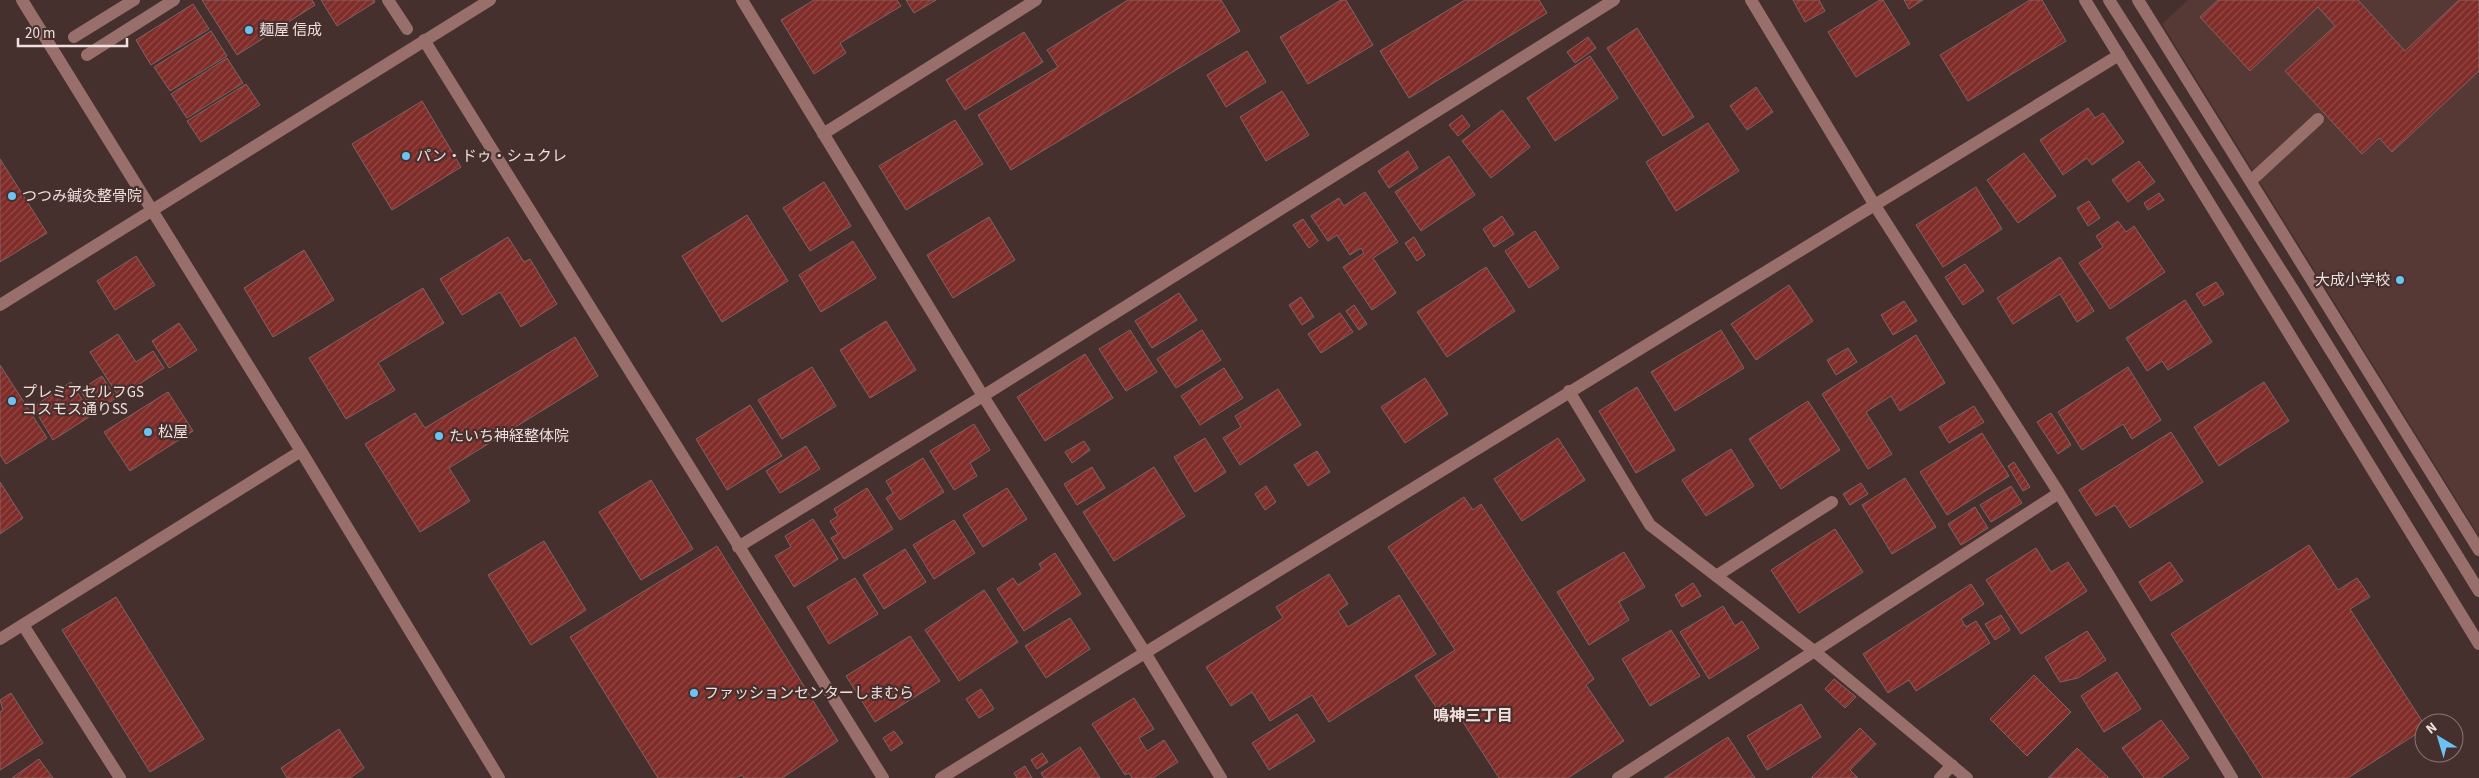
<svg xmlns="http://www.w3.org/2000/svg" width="2479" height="778" viewBox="0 0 2479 778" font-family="'Source Sans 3','Noto Sans JP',sans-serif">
	<defs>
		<pattern id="building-hatch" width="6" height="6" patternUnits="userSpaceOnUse" patternTransform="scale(1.25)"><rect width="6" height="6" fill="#802c29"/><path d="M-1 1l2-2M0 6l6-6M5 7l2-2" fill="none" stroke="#924a48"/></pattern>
	</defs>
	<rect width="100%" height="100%" fill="#46302e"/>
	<path fill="#563835" d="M2188 0H2479V536L2162 24Z"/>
	<path fill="url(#building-hatch)" stroke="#7d6461" d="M202 0H312L315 5 237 55Z
		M321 0H374L375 2 337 26Z
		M814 0H897L901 6 840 43 846 53 814 74 781 20Z
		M906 0H936L914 13Z
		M1128 0H1221L1240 31 1011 170 978 115 1058 67 1047 50Z
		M1341 0H1346L1373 45 1308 84 1280 37Z
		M1465 0H1539L1547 13 1409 98 1380 51Z
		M1793 0H1819L1825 11 1805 22Z
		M1880 0H1883L1910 44 1856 77 1828 32Z
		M1904 0H1923L1909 9Z
		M2030 0H2042L2066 41 1968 101 1940 55Z
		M2218 0H2358L2405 51 2459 0H2479V71L2392 152 2379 138 2362 154 2285 71 2335 26 2318 7 2250 71 2200 17Z
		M193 4 209 29 151 65 136 40Z
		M1637 28 1694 117 1663 136 1607 48Z
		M211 31 227 56 170 91 154 67Z
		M1024 32 1043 62 965 110 946 80Z
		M1588 37 1596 48 1575 63 1567 52Z
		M1247 51 1266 82 1226 107 1207 75Z
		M1590 56 1618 98 1555 141 1527 98Z
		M227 58 243 83 187 118 171 94Z
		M246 84 260 105 201 142 187 121Z
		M1756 87 1773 112 1747 130 1730 106Z
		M1282 91 1309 135 1266 161 1240 117Z
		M422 101 461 167 392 210 352 144Z
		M2088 108 2095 118 2103 113 2124 142 2092 165 2087 158 2063 175 2040 140Z
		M1502 110 1530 147 1491 178 1462 141Z
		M1462 115 1470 126 1458 136 1449 125Z
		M955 120 983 164 906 210 879 166Z
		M1708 123 1739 171 1676 211 1646 162Z
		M1408 151 1418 168 1389 188 1378 171Z
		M2024 153 2056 196 2018 223 1987 180Z
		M1449 156 1475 195 1421 231 1395 192Z
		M0 159 47 233 0 262Z
		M2139 161 2155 182 2128 202 2112 180Z
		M824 182 851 226 810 251 783 208Z
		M1976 187 2002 229 1943 267 1916 225Z
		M1365 192 1398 242 1373 258 1396 293 1372 310 1343 267 1364 253 1361 248 1350 255 1337 235 1328 241 1311 216 1339 198 1344 206Z
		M2159 193 2164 200 2148 210 2144 203Z
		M2089 201 2100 218 2088 226 2077 208Z
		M747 215 788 281 722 322 682 256Z
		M1502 216 1514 234 1494 247 1483 229Z
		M989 217 1015 260 953 298 927 255Z
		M1303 219 1318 241 1309 248 1293 225Z
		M2118 221 2126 232 2134 226 2165 272 2110 309 2079 263 2103 247 2096 236Z
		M1535 231 1559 268 1529 288 1505 251Z
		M508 237 524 262 530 259 557 304 521 327 500 292 462 315 440 279Z
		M1414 237 1425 255 1417 261 1405 243Z
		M853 241 876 278 821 312 799 275Z
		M304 250 334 300 273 337 244 288Z
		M136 256 155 285 115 310 97 281Z
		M2060 257 2094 311 2077 322 2060 294 2013 324 1997 298Z
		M1965 264 1984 291 1963 305 1945 277Z
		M1486 267 1515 311 1447 357 1417 312Z
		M2216 282 2224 294 2204 306 2196 294Z
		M1789 285 1813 321 1756 360 1731 324Z
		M423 288 444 323 378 363 395 390 346 419 309 358Z
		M1179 293 1197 320 1152 348 1135 321Z
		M1301 297 1314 317 1302 325 1289 305Z
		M2185 300 2212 342 2168 370 2162 361 2147 371 2126 338Z
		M1904 301 1917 321 1893 335 1881 315Z
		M1354 305 1367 324 1359 330 1346 311Z
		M1340 313 1353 332 1321 353 1308 334Z
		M886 321 916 370 870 398 840 350Z
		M179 323 197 350 169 368 152 341Z
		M1130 330 1157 372 1126 391 1099 349Z
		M1202 330 1221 360 1176 388 1157 359Z
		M1721 330 1744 368 1675 411 1651 372Z
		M118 334 136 362 153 351 164 368 119 397 90 352Z
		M1916 335 1945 383 1900 411 1891 396 1866 412 1892 454 1868 469 1822 394Z
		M575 337 598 376 449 468 470 501 420 532 365 444 415 413 425 428Z
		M1848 348 1857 362 1836 375 1827 360Z
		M1085 354 1113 398 1045 441 1017 397Z
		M0 365 47 438 6 464 0 455Z
		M812 367 836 406 782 439 758 400Z
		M2128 367 2161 420 2132 439 2123 424 2082 450 2058 412Z
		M1224 368 1243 398 1200 425 1181 396Z
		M102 376 116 398 94 412 80 390Z
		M1425 378 1448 414 1405 443 1381 407Z
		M71 382 92 415 53 440 33 407Z
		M2264 382 2289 421 2219 466 2194 427Z
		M1637 387 1675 450 1636 473 1599 411Z
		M1278 389 1301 425 1240 465 1223 438 1241 427 1235 416Z
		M168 392 193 431 130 471 104 432Z
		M1808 401 1840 450 1781 489 1749 439Z
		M750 405 782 456 727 490 696 439Z
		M1974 406 1984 422 1949 443 1939 427Z
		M2051 413 2071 445 2058 454 2037 422Z
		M974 424 990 450 970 463 977 476 954 490 930 451Z
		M2171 432 2203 482 2130 528 2115 505 2096 516 2079 490Z
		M1982 433 2009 476 1947 515 1920 472Z
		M1205 438 1226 472 1195 492 1174 457Z
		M1558 438 1585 480 1522 521 1494 479Z
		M1084 441 1090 450 1072 463 1065 452Z
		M806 446 820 469 780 493 766 471Z
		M1731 449 1754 486 1706 516 1682 480Z
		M1317 451 1330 472 1308 486 1294 465Z
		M923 458 944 492 900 520 886 498 893 493 886 481Z
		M2014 462 2030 487 2023 491 2008 466Z
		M1092 467 1105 488 1077 505 1064 484Z
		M1154 467 1185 516 1114 561 1083 512Z
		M1905 478 1936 527 1892 554 1862 505Z
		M651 480 693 549 641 580 599 512Z
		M0 482 23 518 0 534Z
		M1861 483 1868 494 1850 505 1843 494Z
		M1266 486 1276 502 1265 510 1255 494Z
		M2011 486 2022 503 1991 522 1980 505Z
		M867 488 893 529 844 559 831 538 838 534 830 521 838 516 834 509Z
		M1007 488 1027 519 983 547 963 515Z
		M1464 497 1473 510 1481 504 1594 679 1586 685 1624 741 1568 778H1499L1450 702 1438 710 1415 676 1455 650 1388 547Z
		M1975 507 1988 528 1961 545 1948 524Z
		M813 519 838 559 794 587 775 556 791 547 785 536Z
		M954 520 975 553 934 579 913 545Z
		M1835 529 1863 572 1799 613 1771 570Z
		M544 541 586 610 531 645 488 575Z
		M2309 545 2338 590 2357 578 2370 597 2350 609 2424 724V729L2348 778H2263L2171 634Z
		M717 546 838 741 782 778H744L742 775 736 778H658L570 637Z
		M2036 548 2051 572 2068 562 2087 591 2021 634 1986 580Z
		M905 549 926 582 884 609 863 575Z
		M1624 552 1645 587 1619 602 1629 620 1589 645 1557 592Z
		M1055 553 1081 594 1024 631 997 589 1013 578 1018 585 1042 569 1039 564Z
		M2170 562 2183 581 2151 601 2139 582Z
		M1329 574 1348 604 1338 611 1348 627 1399 595 1436 654 1329 722 1312 695 1270 721 1252 692 1231 706 1206 667 1283 618 1276 607Z
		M855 578 878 614 829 644 807 607Z
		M1693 583 1701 596 1682 607 1675 595Z
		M1971 584 1984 604 1961 619 1966 627 1976 621 1990 643 1916 691 1909 680 1888 693 1863 654Z
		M984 590 1018 642 959 681 925 630Z
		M116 597 204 739 150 772 62 630Z
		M1723 606 1735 626 1742 621 1759 648 1709 679 1680 632Z
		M2001 615 2010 630 1995 640 1985 624Z
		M1070 618 1090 649 1046 678 1025 646Z
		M1671 630 1700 676 1650 706 1622 659Z
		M2087 631 2106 660 2078 678 2060 682 2045 657Z
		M910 636 940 681 875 722 846 676Z
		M2117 672 2141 709 2104 732 2081 696Z
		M2034 675 2071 712 2027 756 1990 719Z
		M1834 679 1856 697 1845 708 1825 689Z
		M981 689 994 709 979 718 966 699Z
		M11 693 43 743 0 770V712L3 710 0 700Z
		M1134 698 1154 729 1139 738 1147 751 1164 740 1178 762 1153 778H1132L1129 773 1125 775 1092 724Z
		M1801 704 1821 737 1767 770 1747 736Z
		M1297 714 1315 741 1269 770 1252 743Z
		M2161 720 2189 758 2161 778H2144L2122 748Z
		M1860 728 1876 744 1850 770 1858 778H1811Z
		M339 729 364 768 350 778H287L281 768Z
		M894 731 903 743 891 751 883 738Z
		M1728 737 1755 778H1664Z
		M1080 747 1100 778H1044L1041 773Z
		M2077 748 2109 778H2048Z
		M1042 753 1048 762 1037 769 1031 760Z
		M39 759 53 778H12Z
		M1025 766 1032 778H1017L1014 773Z"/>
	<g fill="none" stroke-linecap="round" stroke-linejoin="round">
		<path stroke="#986f6b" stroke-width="12" d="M22 0 301 451 499 778
			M388 0 407 29
			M742 0 983 396 1144 651 1221 778
			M1751 0 1874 204 2059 493 2232 778
			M2085 0 2479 644
			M2109 0 2294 291 2479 591
			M2138 0 2479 550
			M74 37 134 0
			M424 40 883 778
			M87 55 174 0
			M823 134 1036 0
			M2254 178 2318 119
			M0 305 490 0
			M1569 391 1650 525 1814 651 1967 778
			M738 547 983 396 1614 0
			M1716 576 1832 502
			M23 625 120 778
			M0 639 301 451
			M941 778 2119 55
			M1618 778 2059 493
			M1940 778 1952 765"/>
	</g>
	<g fill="#6dc2f3" stroke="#46302e" stroke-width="2">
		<circle cx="249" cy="30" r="5"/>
		<circle cx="406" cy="156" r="5"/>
		<circle cx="12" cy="196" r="5"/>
		<circle cx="2400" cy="280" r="5"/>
		<circle cx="12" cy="401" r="5"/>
		<circle cx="148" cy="432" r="5"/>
		<circle cx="439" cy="436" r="5"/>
		<circle cx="694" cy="693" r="5"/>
	</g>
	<g text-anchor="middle" stroke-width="4.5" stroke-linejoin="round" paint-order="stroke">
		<g font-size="15" fill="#efe0de" stroke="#46302e" text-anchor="start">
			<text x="259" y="35">麺屋 信成</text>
			<text x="416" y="161">パン・ドゥ・シュクレ</text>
			<text x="22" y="201">つつみ鍼灸整骨院</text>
			<text x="2390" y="285" text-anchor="end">大成小学校</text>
			<text x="22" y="397">プレミアセルフGS<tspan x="22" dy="17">コスモス通りSS</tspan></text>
			<text x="158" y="437">松屋</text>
			<text x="449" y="441">たいち神経整体院</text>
			<text x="704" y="698">ファッションセンターしまむら</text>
		</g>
		<g font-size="16" font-weight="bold" fill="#efe0de" stroke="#46302e">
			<text x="1473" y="721">鳴神三丁目</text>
		</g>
	</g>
	<g transform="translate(2439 738) rotate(322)"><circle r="24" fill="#46302e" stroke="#8a7674"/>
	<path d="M0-4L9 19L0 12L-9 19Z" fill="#6dc2f3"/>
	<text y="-8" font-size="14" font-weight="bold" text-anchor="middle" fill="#efe0de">N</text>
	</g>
	<path d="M18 38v8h109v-8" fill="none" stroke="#efe0de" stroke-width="2.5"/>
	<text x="25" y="38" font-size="15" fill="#efe0de" stroke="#46302e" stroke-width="4" paint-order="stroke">20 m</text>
</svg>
